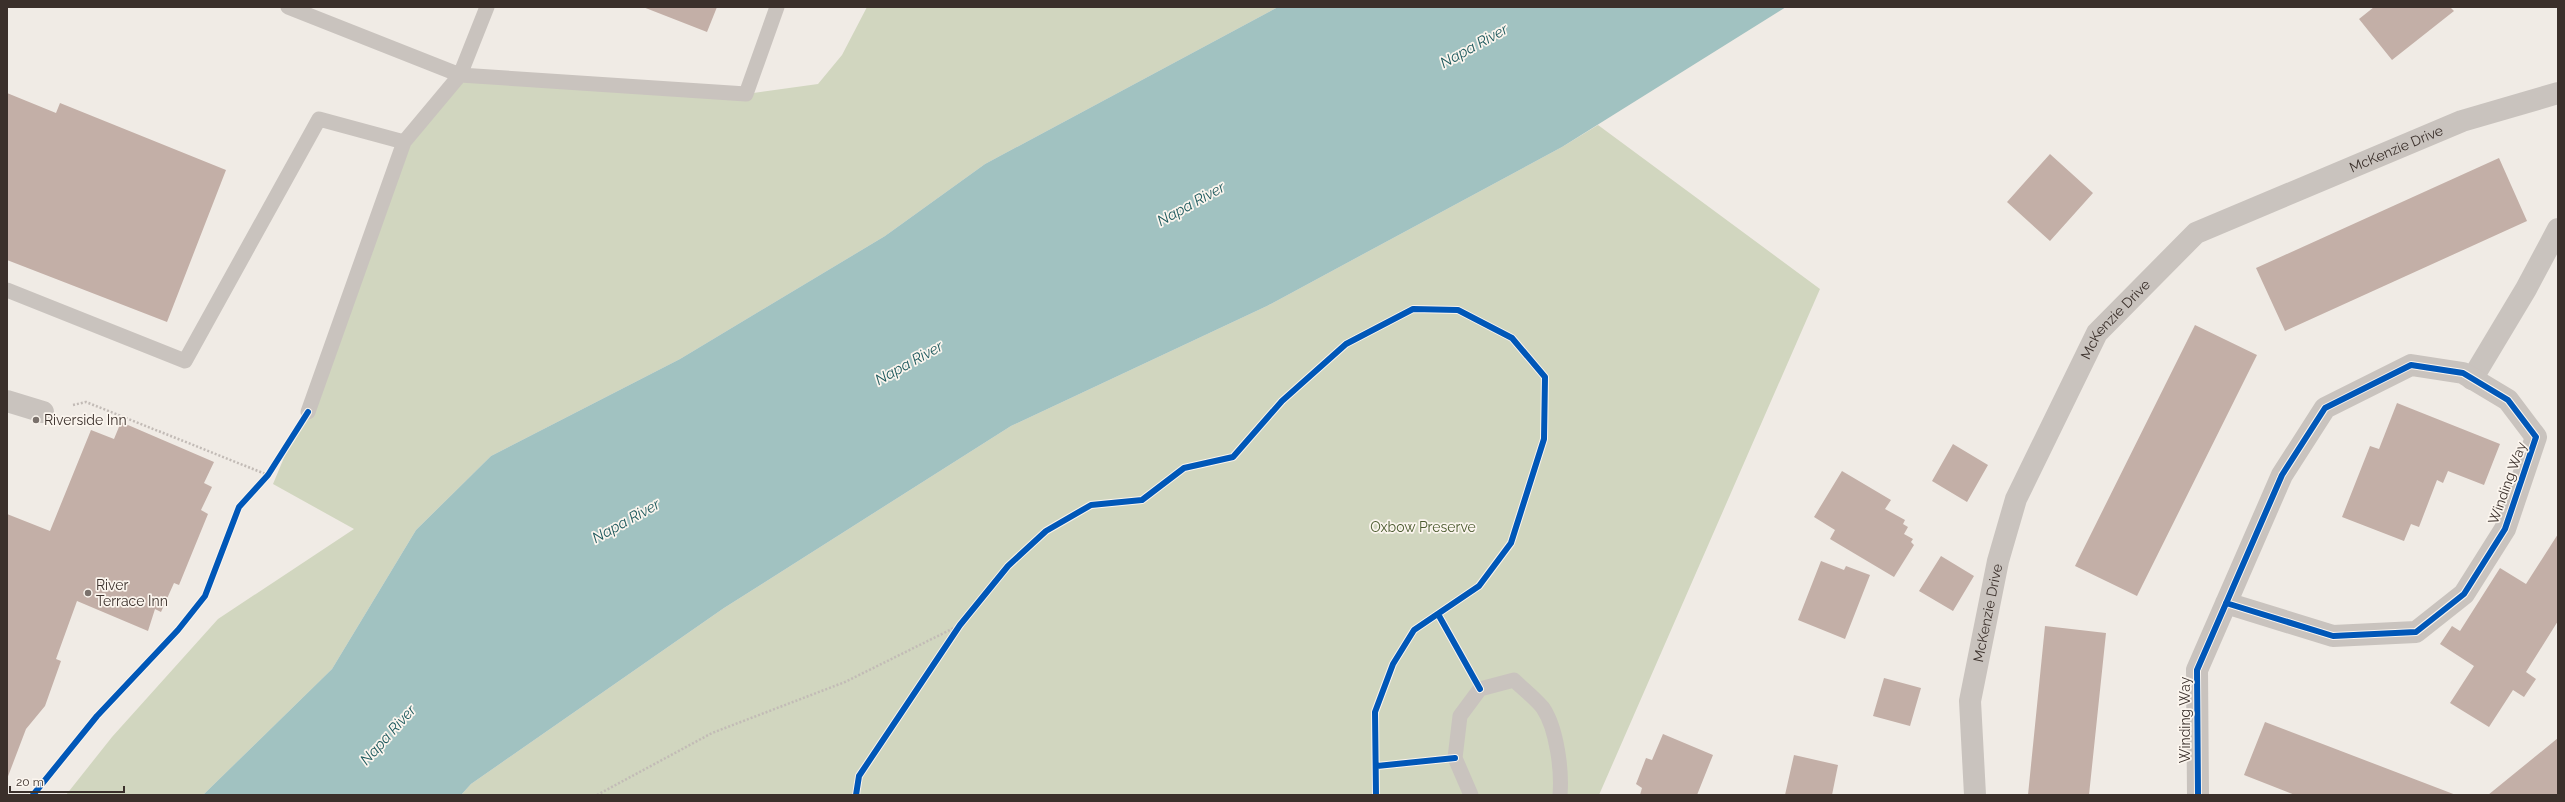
<svg xmlns="http://www.w3.org/2000/svg" width="2565" height="802" viewBox="0 0 2565 802" font-family="Raleway,sans-serif">
	<rect width="100%" height="100%" fill="#f0ebe5"/>
	<path fill="#d1d6bf" d="M867 7H1278L985 164 885 236 680 359 491 456 416 530 332 669 203 795H66L112 737 218 619 354 529 273 484 293 436 308 412 404 142 460 75 746 94 818 84 842 55Z
		M1598 125 1820 289 1599 795H461L471 784 724 608 1011 426 1267 306 1562 147Z"/>
	<path fill="#a1c2c1" d="M1278 7H1786L1562 147 1267 306 1011 426 724 608 471 784 461 795H203L332 669 416 530 491 456 680 359 885 236 985 164Z"/>
	<path fill="#c3afa7" d="M643 7H717L707 32Z
		M2374 7H2450L2454 11 2392 60 2359 19Z
		M7 93 56 113 60 103 226 170 167 322 7 260Z
		M2050 154 2093 193 2050 241 2007 202Z
		M2499 158 2527 221 2285 331 2256 268Z
		M2195 325 2257 355 2137 596 2075 566Z
		M2397 403 2500 444 2484 485 2448 471 2443 483 2437 480 2419 527 2411 524 2404 541 2342 517 2370 446 2379 449Z
		M121 422 214 462 204 483 212 487 201 510 208 514 179 585 174 583 161 612 155 609 148 631 77 601 56 659 61 661 45 706 26 729 7 779V514L50 531 91 430 114 439Z
		M1953 444 1988 465 1967 502 1932 481Z
		M1842 471 1891 500 1885 509 1905 520 1903 524 1908 527 1904 534 1913 539 1911 542 1914 545 1894 577 1830 539 1835 530 1814 517Z
		M2558 534V621L2526 672 2536 679 2524 697 2513 690 2489 727 2450 703 2474 666 2440 644 2452 626 2460 631 2500 568 2526 584Z
		M1941 556 1974 576 1953 611 1919 591Z
		M1821 561 1844 570 1846 566 1870 575 1845 639 1798 620Z
		M2045 626 2106 633 2089 795H2028Z
		M1884 678 1921 688 1910 726 1873 716Z
		M2265 722 2456 795H2295L2244 775Z
		M1663 734 1713 755 1697 795H1640L1642 788 1636 784 1646 758 1652 760Z
		M2558 738V795H2488Z
		M1794 755 1838 765 1832 795H1785Z"/>
	<g fill="none" stroke-linecap="round" stroke-linejoin="round">
		<path stroke="#c2bbb6" stroke-width="2.5" stroke-dasharray="2 2" stroke-linecap="butt" d="M73 405 86 402 268 475
			M597 795 712 733 845 682 960 625"/>
		<path stroke="#c9c3be" stroke-width="15" d="M288 7 460 75 487 7
			M7 290 185 361 319 119 404 142 460 75 746 94 777 7
			M308 412 404 142
			M1471 795 1455 758 1460 716 1480 689 1514 680C1523 689 1535 698 1543 708 1557 729 1562 771 1560 795"/>
		<g stroke="#c9c3be" stroke-width="22">
			<path d="M2472 379 2526 289 2558 229"/>
			<path d="M7 401 43 412"/>
			<path id="s1" d="M1975 795 1970 701 1998 561 2016 499 2097 333 2196 233 2462 121 2558 93"/>
			<path d="M2198 795 2197 670 2282 475 2325 408 2411 365 2463 373 2508 400 2536 437 2505 529 2464 594 2416 632 2333 636 2226 603"/>
		</g>
		<g stroke="#fbf5ee" stroke-width="8">
			<path id="cycleway" d="M1438 614 1480 689
				M1377 766 1455 758
				M33 795 97 716 178 630 205 596 239 507 268 475 308 412
				M856 795 859 776 960 625 1008 566 1046 531 1091 505 1142 500 1184 468 1233 457 1282 401 1346 344 1413 309 1458 310 1512 338 1545 377 1544 439 1511 543 1479 586 1414 630 1393 664 1375 712 1376 795
				M2198 795 2197 670 2282 475 2325 408 2411 365 2463 373 2508 400 2536 437 2505 529 2464 594 2416 632 2333 636 2226 603"/>
		</g>
		<use href="#cycleway" stroke="#0057b8" stroke-width="6"/>
	</g>
	<g fill="#7a716c" stroke="#fbf5ee" stroke-width="1.5">
		<circle cx="36" cy="420" r="4"/>
		<circle cx="88" cy="593" r="4"/>
	</g>
	<g text-anchor="middle" stroke-width="3.5" stroke-linejoin="round" paint-order="stroke">
		<g font-size="14" fill="#3b302b" stroke="#fbf5ee">
			<text dy="5" stroke="none"><textPath href="#s1" startOffset="844">McKenzie Drive</textPath></text>
			<text dy="5" stroke="none"><textPath href="#s1" startOffset="508">McKenzie Drive</textPath></text>
			<text transform="translate(2507 483) rotate(-70)" y="5">Winding Way</text>
			<text dy="5" stroke="none"><textPath href="#s1" startOffset="184">McKenzie Drive</textPath></text>
			<text transform="translate(2185 720) rotate(-90)" y="5">Winding Way</text>
		</g>
		<g font-size="14" fill="#3b302b" stroke="#fbf5ee" text-anchor="start">
			<text x="44" y="425">Riverside Inn</text>
			<text x="96" y="590">River<tspan x="96" dy="16">Terrace Inn</tspan></text>
		</g>
		<g font-size="14" fill="#4a5a2e" stroke="#fbf5ee">
			<text x="1423" y="532">Oxbow Preserve</text>
		</g>
		<g font-size="15" font-style="italic" fill="#1f5a5e" stroke="#fbf5ee">
			<text transform="translate(1474 46) rotate(-29)" y="5">Napa River</text>
			<text transform="translate(1191 204) rotate(-29)" y="5">Napa River</text>
			<text transform="translate(909 363) rotate(-29)" y="5">Napa River</text>
			<text transform="translate(626 521) rotate(-29)" y="5">Napa River</text>
			<text transform="translate(388 735) rotate(-48)" y="5">Napa River</text>
		</g>
	</g>
	<rect width="2565" height="802" fill="none" stroke="#3b302b" stroke-width="16"/>
	<path d="M10 786v6h114v-6" fill="none" stroke="#3b302b" stroke-width="2"/>
	<text x="16" y="786" font-size="12" fill="#3b302b" stroke="#fbf5ee" stroke-width="3" paint-order="stroke">20 m</text>
</svg>
